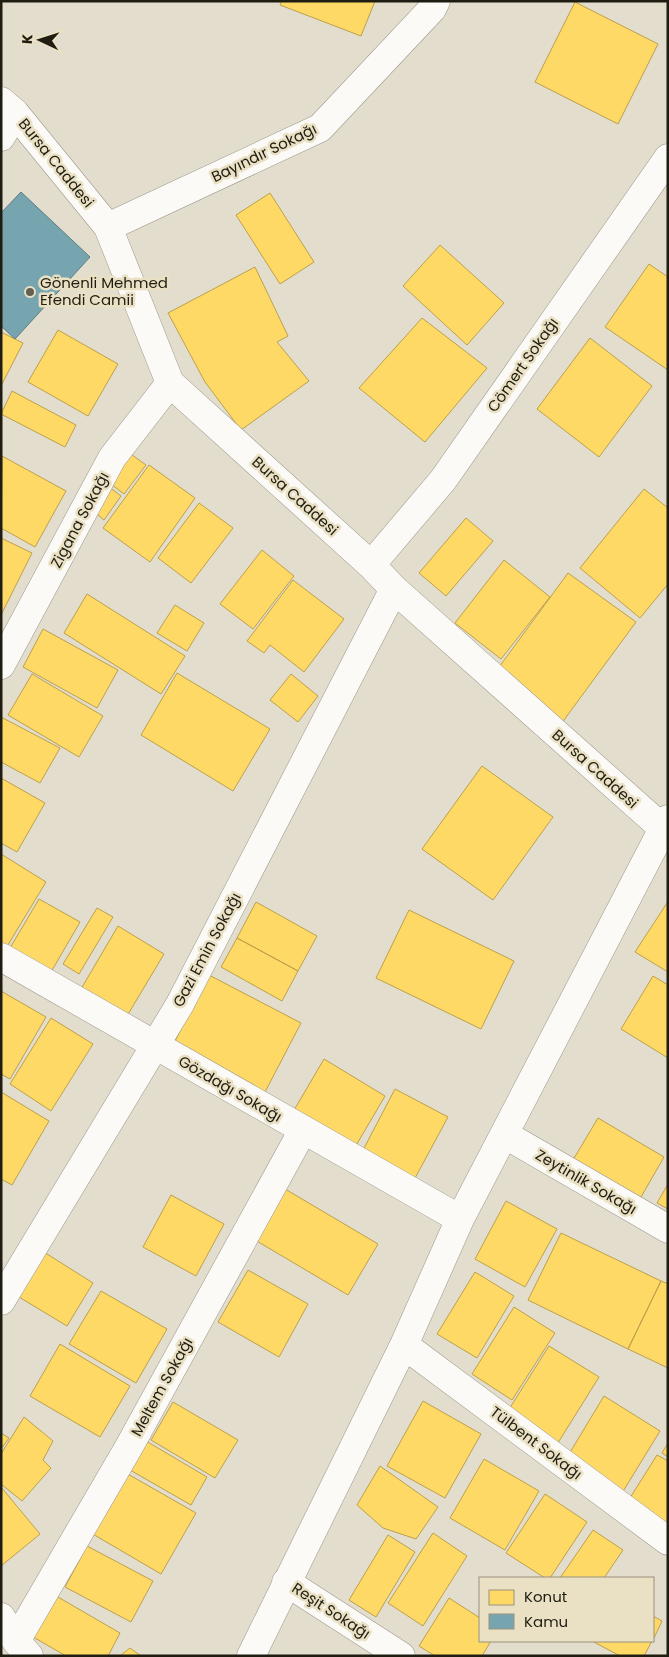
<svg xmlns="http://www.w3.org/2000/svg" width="669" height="1657" viewBox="0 0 669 1657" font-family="Poppins,sans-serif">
	<rect width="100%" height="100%" fill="#e2ddcc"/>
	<path fill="#ffd966" stroke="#bca04c" d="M282 1H375L361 36 280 5Z
		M575 2 658 44 618 124 535 82Z
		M270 193 314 262 280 284 236 215Z
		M440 245 504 303 467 345 403 286Z
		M649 264 668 277V370L605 327Z
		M255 267 288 336 277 342 309 381 241 430 205 382 168 313Z
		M422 318 487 368 425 442 359 388Z
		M58 330 118 364 88 416 28 382Z
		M1 332 23 343 2 384 1 383Z
		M590 338 652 386 599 457 537 409Z
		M12 391 76 425 65 447 1 414Z
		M128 452 146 465 124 494 107 481Z
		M2 456 66 491 35 547 1 528Z
		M149 465 195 498 150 562 103 528Z
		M108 486 121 496 104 520 91 509Z
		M644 489 668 508V584L640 618 580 568Z
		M199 503 233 528 191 583 158 558Z
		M466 518 493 541 446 596 419 573Z
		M1 538 32 553 1 615Z
		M262 550 294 576 253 629 220 604Z
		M504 560 550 597 501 659 455 623Z
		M568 573 636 622 561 724 494 674Z
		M293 580 344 619 304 672 270 645 264 653 247 641Z
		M87 594 185 656 161 694 64 633Z
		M175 605 204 623 187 651 157 633Z
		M43 629 118 670 97 708 23 667Z
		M177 673 270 729 233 791 141 735Z
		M32 674 103 716 79 757 8 715Z
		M291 674 318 696 298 722 270 700Z
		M1 717 60 748 40 783 1 762Z
		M482 766 553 817 493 900 422 849Z
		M1 778 45 803 17 852 1 843Z
		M1 854 46 882 3 953 1 952Z
		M39 899 80 922 51 972 10 948Z
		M256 902 317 936 298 971 237 938Z
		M667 903H668V972L635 952Z
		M97 908 113 917 79 974 63 964Z
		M409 910 514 961 481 1029 376 978Z
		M118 926 164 954 127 1016 81 989Z
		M237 938 298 971 282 1001 221 967Z
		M209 975 301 1023 265 1092 174 1043Z
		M653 976 668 985V1058L621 1029Z
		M1 991 46 1017 10 1079 1 1074Z
		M51 1018 93 1044 51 1111 10 1084Z
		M324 1059 385 1096 351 1154 290 1117Z
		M395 1089 448 1117 414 1180 362 1152Z
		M1 1092 49 1121 12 1185 1 1179Z
		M598 1118 664 1157 637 1204 570 1165Z
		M668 1184V1209L657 1203Z
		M280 1186 378 1244 348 1295 250 1237Z
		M171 1195 224 1224 196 1276 143 1247Z
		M506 1201 557 1229 525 1287 475 1259Z
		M561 1233 661 1281 628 1349 528 1300Z
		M36 1247 93 1283 67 1326 9 1291Z
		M248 1270 308 1304 279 1357 218 1322Z
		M475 1272 514 1296 477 1358 437 1334Z
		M661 1281 668 1284V1368L628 1349Z
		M101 1291 167 1329 136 1383 69 1344Z
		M514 1307 555 1333 512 1400 472 1374Z
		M60 1344 130 1386 100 1437 30 1396Z
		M549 1346 599 1377 556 1446 506 1414Z
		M604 1396 660 1431 622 1493 566 1459Z
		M423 1401 481 1434 445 1498 387 1466Z
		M173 1402 238 1440 215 1478 151 1440Z
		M24 1417 53 1441 43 1460 51 1468 22 1501 1 1484V1454Z
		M1 1433 9 1438 1 1449Z
		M146 1441 207 1477 191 1505 130 1470Z
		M668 1443V1457L662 1453Z
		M657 1455 668 1461V1533L630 1498Z
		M484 1459 539 1491 505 1550 450 1518Z
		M380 1466 438 1507 416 1539 383 1528 357 1505Z
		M126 1473 196 1513 161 1574 91 1533Z
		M1 1487 40 1534 1 1566Z
		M545 1494 587 1522 550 1578H545L506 1553Z
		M593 1530 623 1550 604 1578H560Z
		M433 1533 467 1556 423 1626 388 1603Z
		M388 1535 415 1552 376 1617 349 1600Z
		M87 1546 153 1581 131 1622 65 1587Z
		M51 1593 120 1633 108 1656H66L28 1634Z
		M449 1598 480 1618V1641H491L482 1656H435L419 1646Z
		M653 1616 662 1621 653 1640Z
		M592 1641H652L644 1656H620Z
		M130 1648 141 1656H120Z"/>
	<path fill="#76a5af" stroke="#5c7c80" d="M21 192 90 257 15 339 1 326V213Z"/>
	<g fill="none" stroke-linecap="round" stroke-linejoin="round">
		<g stroke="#9b978b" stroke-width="29">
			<path id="minor" d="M1 101 15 113 108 227 170 383 371 565 394 589 668 833
				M1 137 15 113
				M108 227 320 128 432 9 436 1
				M371 565 443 480 668 158
				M1 665 112 458 170 383
				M1 957 460 1219
				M504 1134 668 1229
				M1 1301 180 1004 394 589
				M404 1345 668 1541
				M286 1582 401 1656
				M1 1617 16 1641 29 1656
				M16 1641 130 1445 303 1130
				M251 1656 404 1345 460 1219 668 819"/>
		</g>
		<use href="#minor" stroke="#fbfaf7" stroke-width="28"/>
	</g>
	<circle fill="#636052" stroke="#eae1c4" stroke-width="2" cx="30" cy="292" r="5"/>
	<g text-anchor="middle" stroke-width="5" stroke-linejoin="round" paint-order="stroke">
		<g font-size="15" fill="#1f1c11" stroke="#eae1c4">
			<text transform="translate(264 153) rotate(-26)" y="5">Bayındır Sokağı</text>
			<text transform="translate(56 163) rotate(51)" y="5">Bursa Caddesi</text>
			<text transform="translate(523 365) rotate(-55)" y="5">Cömert Sokağı</text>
			<text transform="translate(295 496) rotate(42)" y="5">Bursa Caddesi</text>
			<text transform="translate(80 520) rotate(-62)" y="5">Zigana Sokağı</text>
			<text transform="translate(595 769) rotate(42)" y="5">Bursa Caddesi</text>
			<text transform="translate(207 950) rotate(-62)" y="5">Gazi Emin Sokağı</text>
			<text transform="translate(230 1089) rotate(30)" y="5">Gözdağı Sokağı</text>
			<text transform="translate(586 1182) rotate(30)" y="5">Zeytinlik Sokağı</text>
			<text transform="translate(162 1387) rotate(-61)" y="5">Meltem Sokağı</text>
			<text transform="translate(536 1443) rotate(37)" y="5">Tülbent Sokağı</text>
			<text transform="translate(331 1611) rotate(33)" y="5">Reşit Sokağı</text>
		</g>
		<g font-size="15" fill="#1f1c11" stroke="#eae1c4" text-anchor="start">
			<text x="40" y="288">Gönenli Mehmed<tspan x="40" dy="17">Efendi Camii</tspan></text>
		</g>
	</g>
	<rect width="669" height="1657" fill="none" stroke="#1f1c11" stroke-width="5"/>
	<rect x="479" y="1577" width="175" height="65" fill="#eae1c4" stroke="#99927c"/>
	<rect x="489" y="1590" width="25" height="15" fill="#ffd966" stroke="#99927c"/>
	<text x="524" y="1602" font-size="15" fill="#1f1c11">Konut</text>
	<rect x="489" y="1614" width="25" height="15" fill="#76a5af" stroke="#99927c"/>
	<text x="524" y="1627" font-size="15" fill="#1f1c11">Kamu</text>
	<g transform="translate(40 40) rotate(274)" stroke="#eae1c4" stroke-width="4" paint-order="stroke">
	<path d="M0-4L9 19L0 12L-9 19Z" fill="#1f1c11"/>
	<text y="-8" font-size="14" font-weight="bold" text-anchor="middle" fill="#1f1c11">K</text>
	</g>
</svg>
